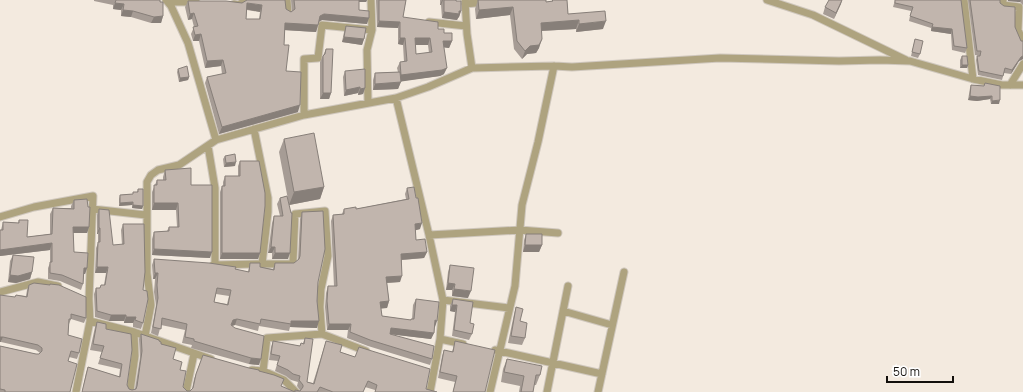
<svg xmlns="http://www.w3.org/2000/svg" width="1023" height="392" viewBox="0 0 1023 392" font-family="Manrope,sans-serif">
	<rect width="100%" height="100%" fill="#f3eadf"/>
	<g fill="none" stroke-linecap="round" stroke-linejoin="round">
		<g stroke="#cfc7bd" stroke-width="9">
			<path id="street" d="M166 0 171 6 188 43 216 140
				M287 0 288 13
				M465 0 467 34 472 68
				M767 0 813 15 906 60
				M964 0 973 79
				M1003 0V5L1019 7 1018 30 1023 41
				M168 2H196
				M234 4 238 5 247 0
				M465 4 487 2
				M429 22 466 26
				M1010 85 1023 64
				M396 98 429 235 443 300 440 339 430 392
				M368 103 367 50 372 30
				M304 115V59L318 58 322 25 372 30 371 0
				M254 129 268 198V212L262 264H291L293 262 295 214 325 211 328 256 321 289 320 307 322 334
				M208 146 215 188V265
				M92 209 146 215
				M0 217 34 207 93 196 89 299 90 321
				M429 235 520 230 558 233
				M213 265 258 264
				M0 292 38 282 58 286
				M443 300 509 308
				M563 311 612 325
				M145 336 151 305 147 273V182L151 175 158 170 179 165 216 140 304 115 396 98 428 87 472 68 554 66 572 67 720 58 839 61 880 60 910 61 973 79 1002 85H1023
				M440 339 463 344
				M495 350 602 374
				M252 370 263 371 284 380 296 392
				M263 371 267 338 322 334 366 351
				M130 391 135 356 134 332
				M76 392 90 321 134 332 211 359
				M186 392 194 354
				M490 392 515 286 522 205 538 142 554 66
				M547 392 568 286
				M598 392 624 272"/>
		</g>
		<use href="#street" stroke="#aea37f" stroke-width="7"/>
	</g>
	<path fill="#a69c95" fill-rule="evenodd" d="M94 0H160L163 16 161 23H151L131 17 121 16V10L113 9V5L94 1Z
		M291 0H367L366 2H359V10L367 24 322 20 319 22 316 32 285 30 284 45 286 71 298 112 219 134 205 83 207 77 222 74 221 66 205 68 199 41H193L191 34 194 27 192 19 188 20 185 7 188 1 242 3 286 9 291 12 292 11ZM247 10 260 12 259 19H246Z
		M376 0H406L403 17 438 29 444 33 452 41 449 48 444 47V74L440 76 401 81 398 89 373 90V80L375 73 398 72 397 68 400 62H404L403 45 398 44V28L377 27ZM415 45H428L429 53 416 54Z
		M440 0H456L461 11 459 17 458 18 457 20 442 18 441 5H440Z
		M478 0 546 2 552 1V0H567L568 14 603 29 576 32V29L541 31 539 48 536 53 527 54 522 59 514 49 510 15 476 19 475 9Z
		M842 0 834 19 823 14 825 7Z
		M895 0H961L967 48 965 53 952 50 951 34 931 31V28L909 21 911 11 893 7Z
		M968 0H1000V3L1015 27 1021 41H1023V59L1019 61 1011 74 1004 73 1002 80 978 75 976 60 977 56H979L975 55Z
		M1008 0H1023V5L1020 2 1008 1Z
		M346 26 364 39 362 45 342 42 344 32Z
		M915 39 920 54 918 58 911 56Z
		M326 49 331 93 329 99H320V62Z
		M962 56 968 65 967 68H960V60Z
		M178 69 189 77 188 80 179 82 177 72Z
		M345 71 365 88 363 94 358 95V93L344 96 343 77Z
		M985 83 999 104H991L990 99 977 101 968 100 970 88 971 85 984 86Z
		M284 139 324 187 320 199 289 205 279 152Z
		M225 156 235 166 224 167 223 159Z
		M240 161 260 253 258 259H220V192L222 186H223V182L225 176H238V166Z
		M165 170 191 185 210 258 152 255V239L154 232 167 231 169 227H177L176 210H152V192L157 180H163V177Z
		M407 188 420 229 415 230 416 240 427 252 424 258 402 260 400 282 387 283 389 301 387 308H381L382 316 410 320 412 319 413 305 416 299 435 327H434V333L431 339 390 334 432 359 430 365 368 346 347 338 348 330H327L325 307 326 293 328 286H334L331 221 333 215 342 214 344 209H356L406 199 405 194Z
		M138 189 143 206 142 209 132 208V205L119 206V199L120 195 133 194V192H137Z
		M287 196 288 259H272V253H268L272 223 274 216H280L277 204 280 198Z
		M74 200 89 227 87 233H73L74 252 87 268 85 274H84L83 284 81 290 60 281 48 279V268L50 263V250L0 256V230H1L3 222 18 223 19 220 27 237 50 234V214L53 208H71V206Z
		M99 209 113 245H122L121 230 123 224 143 290V323L141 329 133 327V323H124V321H109L95 317 94 294 96 288H100L104 285 106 273H95L96 248 98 243V234H97V215Z
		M302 212 318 282 317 328 290 327 289 331 259 326 258 331 235 325 232 326 259 365 249 364 191 348 192 345 182 343 185 330 161 325 158 336 151 333 156 305 154 292 155 279H153L152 265 154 259 235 269 248 272 250 263 260 267 273 269 275 263H294L298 260 300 219ZM216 294 229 296 227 304 214 302Z
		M526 234 542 245 539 252H523L524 240Z
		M13 255 32 272 30 279 16 283 8 282 10 261Z
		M450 265 468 298 452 296V290H446L448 272Z
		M50 284 86 318 84 323 71 319 69 324 68 335 79 353 77 359 69 357 68 361 70 392H0V346L36 354H39L40 353 36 350 1 342 16 295 26 296 27 290 29 285H50Z
		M453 299 470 323 472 334 469 340 452 336 455 312 450 311V306Z
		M516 307 525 338 522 345 508 343 514 314Z
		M97 322 106 329 131 334 127 385 129 389 132 390 135 389 140 357 139 339 141 334 159 341 161 344 180 370 183 387 187 391H190L192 389 194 379 203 355 259 371 281 386 295 392 300 391V390L297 386 298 382 291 380 286 376 275 371 278 361 269 360 271 347 273 341 300 346 303 343 305 338 307 382 313 383 326 341 340 352 355 357 430 369 375 390 365 387 363 392H82L86 373 88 367 119 377 120 369 98 364 102 352 90 350 95 327Z
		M455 341 485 392H453L455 382 438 378 442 356 444 350 452 352Z
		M507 359 540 375 536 385H534L533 392H519L520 386 501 382 503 369Z"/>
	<path fill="#877f79" d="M357 0H367L366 2H357Z
		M442 0H443L441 5H440Z
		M842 0 841 4 834 19 836 13Z
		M1008 0H1021L1020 2 1008 1Z
		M115 3 124 4 121 10 113 9Z
		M247 3 262 5 260 12 245 9Z
		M513 7 510 15 476 19 479 10Z
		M123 10 133 11 131 17 121 16Z
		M461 11 459 17 458 18 457 20 442 18 444 12Z
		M194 13 192 19 188 20 190 14Z
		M324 14 369 18 367 24 322 20 318 22 320 16Z
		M163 16 161 23H151L154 17Z
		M579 20 576 29 538 31 541 23Z
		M379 21 400 22 398 28 377 27Z
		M606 21 603 29 576 32 579 24Z
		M285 23 318 25 316 32 283 30Z
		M932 27 952 29 951 34 931 31Z
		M201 34 199 41H193L195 35Z
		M344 37 364 39 362 45 342 42Z
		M400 38H405L403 45 398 44Z
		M415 38H430L428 45H413Z
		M542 39 539 48 536 53 527 54 522 59 525 51 530 46Z
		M443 41H452L449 48 440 47Z
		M1023 56V59L1019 61 1011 74 1012 70 1021 57Z
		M223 60 221 66 205 68 207 61Z
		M962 65H968L967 68H960Z
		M447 68 444 74 440 76 398 82 401 75Z
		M189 77 188 80 179 82 180 78Z
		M401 82 398 89 373 90 375 84Z
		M360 87 358 93 344 96 346 90Z
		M365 88 363 94 358 95 360 89Z
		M323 93H331L329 99H320Z
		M970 96H992L990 99 977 101 968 100Z
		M1000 100 999 104H991L992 101Z
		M300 105 298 112 219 134 222 127Z
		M236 162 235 166 224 167 226 163Z
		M324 187 320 199 289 205 294 192Z
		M133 202 132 205 119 206 120 203Z
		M154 203H178L176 210H152Z
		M133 205 143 206 142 209 132 208Z
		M422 223 420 229 413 231 415 224Z
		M73 227H89L87 233H71Z
		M99 228H100L98 234H97Z
		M52 243 50 250 0 256V250Z
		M525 245H542L539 252H523Z
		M271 247H275L272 253H268Z
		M154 249 212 252 210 258 152 255Z
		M427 252 424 258 399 260 401 254Z
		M222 253H260L258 259H220Z
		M275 253H290L288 259H272Z
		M97 267H108L106 273H95Z
		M84 268H87L85 274H81Z
		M32 272 30 279 16 283 8 282 10 275Z
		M155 273H158L155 279H153Z
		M402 276 400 282 384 283 386 277Z
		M448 283 455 284 452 290H446Z
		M454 289 471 291 468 298 452 296Z
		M389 301 387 308 378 309 380 302Z
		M452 305H457L455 312 450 311Z
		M111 315H126L124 321H109Z
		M126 317H136L133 323H124Z
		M237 319 235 325 231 326 233 320Z
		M435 320 437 321 435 327H433Z
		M291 321H319L317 328 290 327Z
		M329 324H351L348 330H327Z
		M391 328 434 333 431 339 388 334Z
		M0 337H3L1 342H0Z
		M251 358 261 359 259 365 249 364Z"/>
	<path fill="#c1b5ad" stroke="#877f79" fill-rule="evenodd" d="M116 0H160V2H163V16L154 17 133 11 123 10 124 4 115 3Z
		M247 0H285L286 9 291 12 295 9 294 0H359V10L369 11V18L324 14 320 16 318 25 285 23 284 45H289L286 71 301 72 300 105 222 127 207 77 226 73 223 60 207 61 201 34 195 35 193 27 198 26 194 13 190 14 188 1H226L242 3ZM247 3 262 5 260 19H246Z
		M379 0H406L403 17 438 22V29H444V33H452V41H443L447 68 442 70 401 75 400 62 407 61 405 38H400V22L379 21ZM415 38H430L432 52 416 54Z
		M444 0H456V1H461V11H459V14L444 12Z
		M478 0H546V2L553 1 552 0H567L568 14 605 11 606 21 579 24V20L541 23 542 39 539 45 530 46 525 51 517 41 513 7 479 10Z
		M829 0H842L836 13 825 7Z
		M895 0H961L967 48 954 46 952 29 932 27 933 24 910 16 913 7 895 3Z
		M970 0H1000V3L1004 6 1015 7V27L1021 41H1023V56L1021 57 1012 70 1005 68 1003 76 979 71 977 56H980L981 51H977Z
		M346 26 366 28 364 39 344 37Z
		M915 39 923 41 920 54 912 52Z
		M326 49H333L331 93H323V56L325 54Z
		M962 56H967L968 65H962Z
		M187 66 189 77 180 78 178 69Z
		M365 69V88L360 89V87L346 90 345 71Z
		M400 72 401 82 375 84V73Z
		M985 83 1000 86V100L992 101V96L978 97 970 96 971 85 984 86Z
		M314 133 324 187 294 192 284 139Z
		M235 154 236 162 226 163 225 156Z
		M240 161H259L265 193V206L260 253H222V186H225V176H240Z
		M191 168V185H212V252L154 249V232L169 231V227H179L178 203H154V185H157V180H166L165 170Z
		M414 187 416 198H418L422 223 415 224 416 240 425 239 427 252 401 254 402 276 386 277 389 301 380 302 382 316 411 320V319H414L416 299 439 302 437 321 435 320 434 333 391 328 390 334 434 346 432 359 370 340 350 332 351 324H329L327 301 328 286H337L333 215 344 214V209L356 207V209L409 199 407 188Z
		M138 189H143V206L133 205V202L120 203V195L133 194V192H138Z
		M287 196 291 213H292L290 253H275V247H271L274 216H283L280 198Z
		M87 199 88 207H90L89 227H73L74 252 88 253 87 268H84L83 284 62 275 50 273V262H52V243L0 250V230H3V222L19 223V220H28L27 237 52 234 53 208 74 209V200Z
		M99 209 109 210 113 245 124 244 123 224H144L145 272 143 290 147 291 148 299 143 323 135 320 136 317H126V315H111L97 311 96 288H100L101 285H105L108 267H97L98 242H100V228H99Z
		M323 211 325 249 318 282 317 301 319 321H291V324L261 319 260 324 237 319 233 320 231 325 235 328 264 336 261 359 251 358 194 341V339L185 337 187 324 162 318 161 329 153 327 158 298 157 285 158 273H155L154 259 209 263 236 267 235 269 249 272 250 263H260V267L274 270 275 263H294L299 259 300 256 302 212ZM217 288 231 290 228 305 214 302Z
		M526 234H542V245H525Z
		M13 255 34 257 32 272 18 276 10 275Z
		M450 265 474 268 471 291 454 289 455 284 448 283Z
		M34 283 50 285V284L59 285 86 297V318L71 314V319H69L68 335 82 339 79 353 71 351 68 361 77 364 70 392H5V390L0 389V346L36 354H39L42 351V348L38 345 3 337H0V295L15 297 16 295 27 297 29 285Z
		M453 299 473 302 470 323 474 324 472 334 454 330 457 305H452Z
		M516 307 523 309 520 321 527 323 525 338 511 336Z
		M97 322 106 324V329L131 334 132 350 127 385 129 389 132 390 136 389 137 386 142 351 141 334 159 340V341L161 342V344L176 348 173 359 182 362 180 370 186 371 183 387 187 391H190L193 388 196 374 203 355 249 368 259 370V371L274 375 284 379 281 386 295 392V390L300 391 303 387V385L299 380 300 376 293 374 288 370 277 365 280 356 271 354 273 341 300 346 301 343 304 344 305 338 313 339 307 382 314 384 326 341 342 345 340 352 355 357 359 347 430 369 426 389 437 392H375L377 385 368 381 363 392H333L320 387 317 392H82L88 367 120 377 122 364 100 358 104 346 93 344Z
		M455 341 495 350 485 392H453L457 376 440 372 444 350 453 352Z
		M507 359 542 366 540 375H536L533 392H521L524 376 504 372Z"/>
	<path d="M887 376v6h66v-6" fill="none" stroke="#120f0b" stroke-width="2"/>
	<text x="893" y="376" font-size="12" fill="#120f0b" stroke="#ffffff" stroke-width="3" paint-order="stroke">50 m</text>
</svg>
